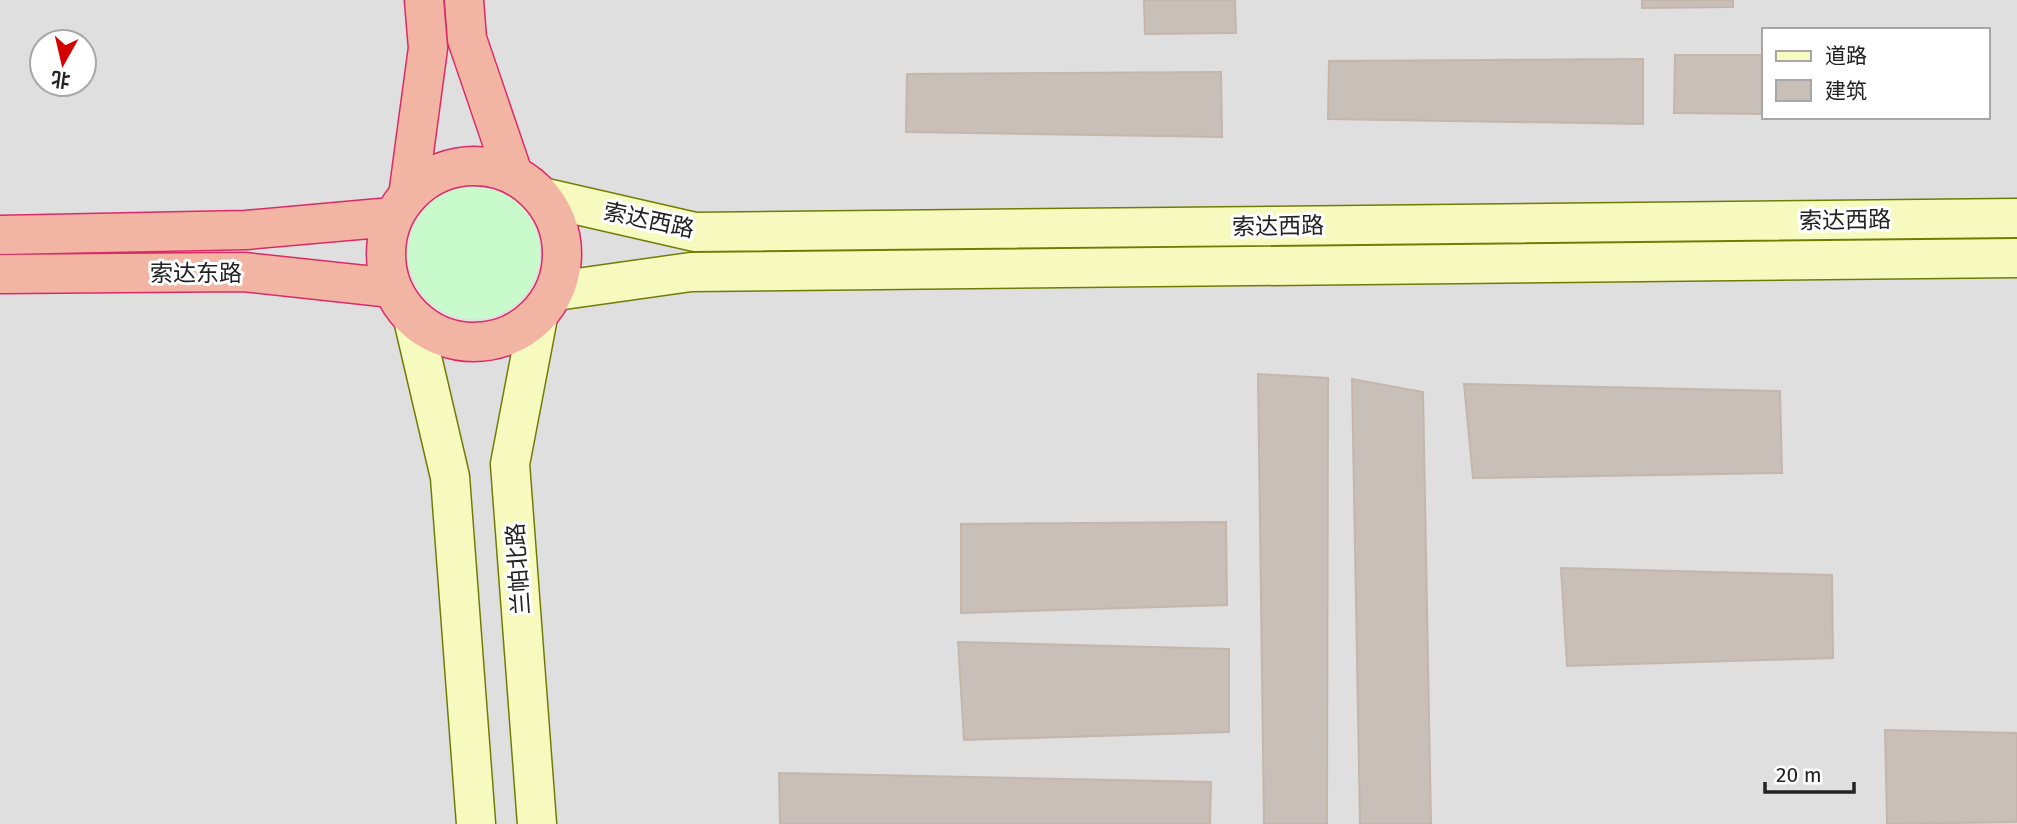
<svg xmlns="http://www.w3.org/2000/svg" width="2017" height="824" viewBox="0 0 2017 824" font-family="'Fira Sans','Noto Sans SC',sans-serif">
	<rect width="100%" height="100%" fill="#f2efe9"/>
	<path fill="#e0dfdf" fill-rule="evenodd" d="M0 0H2017V824H0ZM1763 30H1987V117H1763ZM42 42H84V84H42Z"/>
	<path fill="#c8facc" d="M408 253a66 66 0 1 1 132 0a66 66 0 1 1-132 0Z"/>
	<path fill="#c7bfb8" stroke="#c4b6ab" stroke-width="2" d="M1144 0H1235L1236 33 1145 34Z
		M1642 0H1733V7L1642 8Z
		M1987 53H1989L1990 118 1945 117H1987Z
		M1675 55H1763V114L1674 113Z
		M1643 59V124L1328 119 1329 61Z
		M1221 72 1222 137 906 132 907 74Z
		M1258 374 1328 378 1327 824H1264Z
		M1352 379 1423 392 1431 824H1360Z
		M1464 384 1780 391 1782 473 1473 478Z
		M1226 522 1227 605 961 613V524Z
		M1561 568 1832 575 1833 658 1567 666Z
		M958 642 1229 649V732L964 740Z
		M1885 730 2017 733V822L1887 824Z
		M779 773 1211 782 1210 824H780Z"/>
	<g fill="none" stroke-linecap="round" stroke-linejoin="round">
		<g stroke="#707d05" stroke-width="41">
			<path id="secondary" d="M542 197 695 232 2017 218
				M556 291 691 272 2017 258
				M413 319 450 477 476 824
				M537 824 510 464 538 317"/>
		</g>
		<g stroke="#dc2a67" stroke-width="41">
			<path id="trunk" d="M464 0 467 39 513 174
				M386 254a88 88 0 1 1 176 0a88 88 0 1 1-176 0Z
				M409 189 428 48 424 0
				M0 235 246 230 392 217
				M0 274 244 272 392 288"/>
		</g>
		<use href="#secondary" stroke="#f7fabf" stroke-width="38"/>
		<use href="#trunk" stroke="#f2b4a3" stroke-width="38"/>
	</g>
	<g text-anchor="middle" stroke-width="6" stroke-linejoin="round" paint-order="stroke">
		<g font-size="23" fill="#222" stroke="#fff">
			<text transform="translate(649 220) rotate(12)" y="8">索达西路</text>
			<text transform="translate(1845 220) rotate(-1)" y="8">索达西路</text>
			<text transform="translate(1278 226) rotate(-1)" y="8">索达西路</text>
			<text x="196" y="281">索达东路</text>
			<text transform="translate(518 569) rotate(-94)" y="8">兰帕北路</text>
		</g>
	</g>
	<rect x="1762" y="28" width="228" height="91" fill="#ffffff" stroke="#a7a7a7" stroke-width="2"/>
	<rect x="1776" y="51" width="35" height="10" fill="#f7fabf" stroke="#a7a7a7" stroke-width="2"/>
	<text x="1825" y="63" font-size="21" fill="#222222">道路</text>
	<rect x="1776" y="80" width="35" height="21" fill="#c7bfb8" stroke="#a7a7a7" stroke-width="2"/>
	<text x="1825" y="98" font-size="21" fill="#222222">建筑</text>
	<g transform="translate(63 63) rotate(188)"><circle r="33" fill="#ffffff" stroke="#a7a7a7" stroke-width="2"/>
	<path d="M0-5L12 26L0 18L-12 26Z" fill="#d40000"/>
	<text y="-10" font-size="19" font-weight="bold" text-anchor="middle" fill="#222222">北</text>
	</g>
	<path d="M1765 782v10h89v-10" fill="none" stroke="#222222" stroke-width="3.5"/>
	<text x="1776" y="782" font-size="21" fill="#222222" stroke="#ffffff" stroke-width="5" paint-order="stroke">20 m</text>
</svg>
